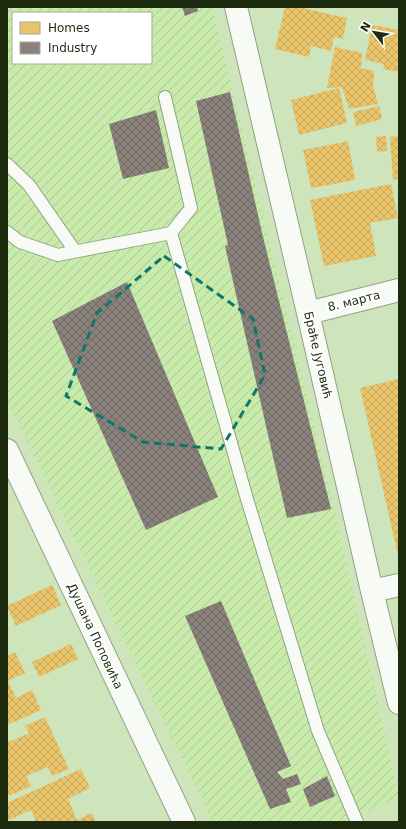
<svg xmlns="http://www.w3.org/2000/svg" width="406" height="829" viewBox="0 0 406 829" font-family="'DejaVu Sans',sans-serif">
	<defs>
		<pattern id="industrial-furrows" width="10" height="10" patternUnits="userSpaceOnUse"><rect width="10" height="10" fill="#c8eaaa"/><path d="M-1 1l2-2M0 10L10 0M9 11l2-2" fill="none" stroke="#abc991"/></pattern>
		<pattern id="homes-cross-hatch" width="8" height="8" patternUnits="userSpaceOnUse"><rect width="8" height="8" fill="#e9c46a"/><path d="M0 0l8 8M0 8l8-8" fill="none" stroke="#c7a95b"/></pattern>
		<pattern id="industry-cross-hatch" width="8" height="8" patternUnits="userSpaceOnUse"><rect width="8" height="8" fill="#8a817c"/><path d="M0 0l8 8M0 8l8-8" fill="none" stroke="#706a64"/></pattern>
	</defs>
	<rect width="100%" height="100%" fill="#cee4bb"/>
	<path fill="url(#industrial-furrows)" fill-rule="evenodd" d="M7 7H212L334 507 399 798 343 822H213L7 400ZM13 13H151V63H13Z"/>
	<path fill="url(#homes-cross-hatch)" d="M285 7H298L347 18 343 39 334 37 331 51 311 46 309 57 275 49Z
		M372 25 399 30V72L383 69 384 64 365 60Z
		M335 47 362 53 361 68 374 71 373 86 378 104 349 109 342 87 327 88Z
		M339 88 347 123 299 135 291 100Z
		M379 106 382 119 356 126 353 112Z
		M386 136 387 151 377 152 376 137Z
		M399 136V179L393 180 390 137Z
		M348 141 355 180 311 188 303 150Z
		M391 184 398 218 370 223 376 256 324 266 310 200Z
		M399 379V555H398L360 388Z
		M52 585 61 605 16 626 7 606Z
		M71 644 78 659 39 677 32 662Z
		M15 652 25 673 8 681 16 698 32 690 41 710 7 725V656Z
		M45 717 69 769 52 776 48 767 26 776 31 786 9 796 7 791V738L9 742 29 733 25 726Z
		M81 769 90 788 68 799 77 820 92 813 96 822H36L31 810 9 820 7 817V803Z"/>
	<path fill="url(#industry-cross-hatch)" d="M182 7H197L198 11 185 16Z
		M230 92 263 237 331 509 287 518 225 246 228 245 196 101Z
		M156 110 169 168 123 179 109 124Z
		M127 282 218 497 146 530 52 321Z
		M221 601 291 766 277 772 283 779 297 774 301 784 286 789 291 802 270 809 185 616Z
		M327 776 335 796 310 807 303 789Z"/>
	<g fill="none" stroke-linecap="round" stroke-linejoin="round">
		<g stroke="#92a383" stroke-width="14">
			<path id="lane" d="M165 97 191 208 171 233
				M7 164 29 185 75 251
				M7 232 20 242 58 255 171 233 247 499 318 731 357 822"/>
		</g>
		<g stroke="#92a383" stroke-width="24">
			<path id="street" d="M236 7 308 313 372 591 399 703
				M308 313 399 290
				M7 450 184 822
				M372 591 399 585"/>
		</g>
		<use href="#lane" stroke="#f8fbf5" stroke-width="12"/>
		<use href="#street" stroke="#f8fbf5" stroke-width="22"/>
	</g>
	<path fill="none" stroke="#0f766e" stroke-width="3" stroke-dasharray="8 5" stroke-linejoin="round" d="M164 256 253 319 265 375 221 449 143 442 66 396 97 313Z"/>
	<g text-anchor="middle" stroke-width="4" stroke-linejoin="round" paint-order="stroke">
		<g font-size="12" fill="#1d2c0e" stroke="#fff">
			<text transform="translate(354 301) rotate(-14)" y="4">8. марта</text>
			<text transform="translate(318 355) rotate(77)" y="4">Браће Југовић</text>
			<text transform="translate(95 636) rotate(65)" y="4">Душана Поповића</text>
		</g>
	</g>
	<rect width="406" height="829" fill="none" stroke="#1d2c0e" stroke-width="16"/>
	<rect x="12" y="12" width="140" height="52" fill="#ffffff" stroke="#a5ab9f"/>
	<rect x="20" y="22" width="20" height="12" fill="#e9c46a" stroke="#a5ab9f"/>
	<text x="48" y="32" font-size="12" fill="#1d2c0e">Homes</text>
	<rect x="20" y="42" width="20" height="12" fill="#8a817c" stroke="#a5ab9f"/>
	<text x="48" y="52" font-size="12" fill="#1d2c0e">Industry</text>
	<g transform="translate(374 32) rotate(301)" stroke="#ffffff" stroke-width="3" paint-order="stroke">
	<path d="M0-3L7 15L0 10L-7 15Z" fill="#1d2c0e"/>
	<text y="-6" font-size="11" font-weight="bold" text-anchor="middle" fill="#1d2c0e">N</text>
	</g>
</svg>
